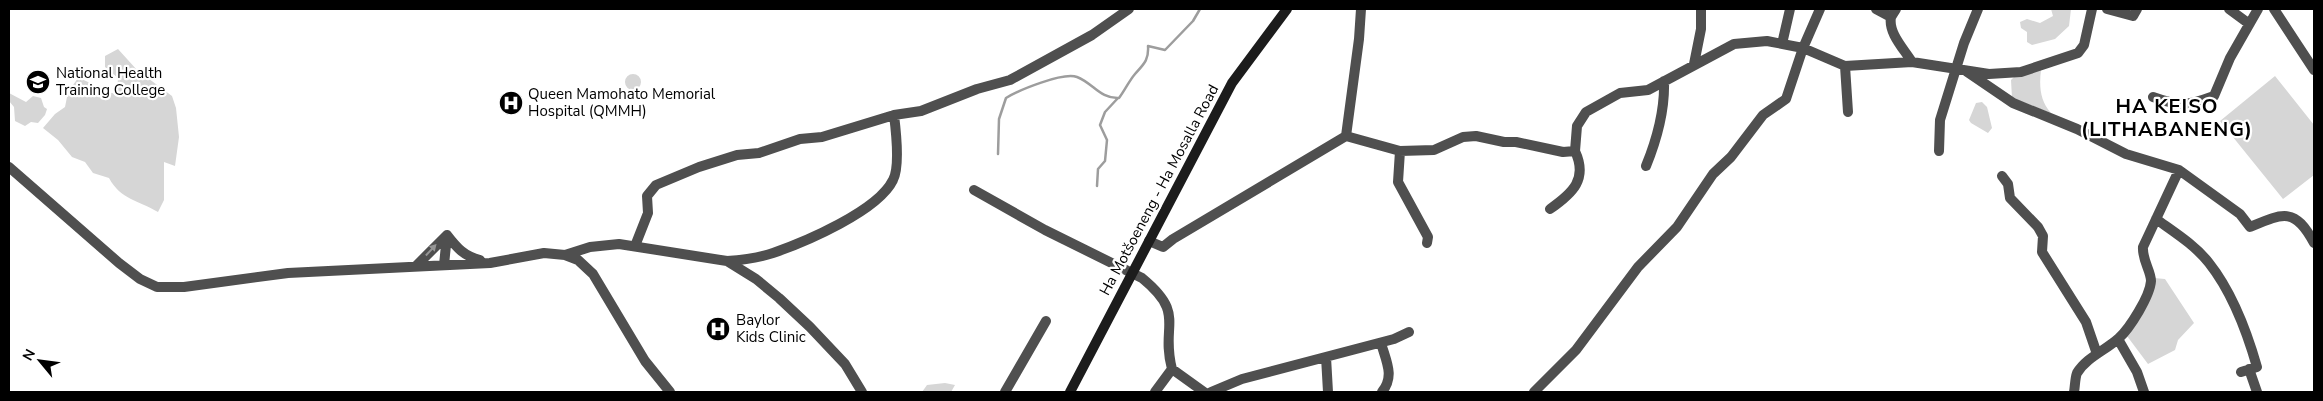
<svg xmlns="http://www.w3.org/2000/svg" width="2323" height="401" viewBox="0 0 2323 401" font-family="'Nunito Sans',sans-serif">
	<rect width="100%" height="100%" fill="#fff"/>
	<path fill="#d6d6d6" d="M2051 9H2071L2069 26 2055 39 2032 45 2027 42V32L2021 28 2020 22 2027 19 2040 23 2053 16Z
		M118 49 137 70 172 96 176 108 179 137 175 166 164 162V200L158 212C138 200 121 200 109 178L93 173 85 162 72 157 58 140 43 128 55 114 65 107 68 92 78 78C92 82 103 92 117 94L118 78 105 67V56Z
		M2041 70C2039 86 2040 101 2051 113L2012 98 2011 80 2015 76Z
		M625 82a8 8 0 1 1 16 0a8 8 0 1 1-16 0Z
		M2275 76 2314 125V175L2283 199 2220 121Z
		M9 93 26 102 33 96 41 98 44 107 47 109 45 115 38 123 31 122 25 126 15 121 14 107 9 101Z
		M1982 102 1987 107 1992 128 1988 133 1971 123 1969 120 1976 103Z
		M2154 278 2165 279 2194 323 2178 340 2175 350 2148 364 2127 336Z
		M945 383 955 385 951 392H922L927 385Z"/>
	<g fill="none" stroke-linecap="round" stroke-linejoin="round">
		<path stroke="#9d9d9d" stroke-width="2.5" d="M998 154 999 119 1006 98C1019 90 1063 72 1077 77 1093 83 1100 99 1119 98 1125 90 1129 81 1135 74 1144 64 1149 60 1148 46L1165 50 1193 21 1200 9
			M1097 186 1098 169 1105 161 1107 140 1100 125 1105 112 1118 98"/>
		<path stroke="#4f4f4f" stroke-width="10" d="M1876 9 1891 17 1896 9
			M2107 9 2133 16 2137 9
			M2229 9 2248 23
			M2274 9 2314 70
			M1891 17C1888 33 1904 49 1912 62
			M1782 44 1790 9
			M1694 64 1701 29V9
			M1845 66 1848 112
			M1966 71 2013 103 2077 129 2126 154 2179 170 2240 214 2250 227C2283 213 2295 207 2314 243
			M2153 97C2181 107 2187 106 2214 96L2230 58 2258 9
			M1346 136 1359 39 1361 9
			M1400 151 1398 182 1428 237 1427 243
			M1939 151 1940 120 1964 43 1978 9
			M1646 166C1657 139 1665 111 1664 81
			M9 167 119 263 140 279 157 287H184L288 273 490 263 544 253 565 255 578 260 593 274 645 361 670 392
			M2002 176 2008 184 2010 198 2038 227 2043 236 2042 252 2086 322 2097 354
			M974 190 1045 230 1142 278C1187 315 1160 324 1172 369
			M1550 209C1573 193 1588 179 1575 151
			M2156 219C2174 232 2195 245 2209 263 2232 292 2247 332 2257 367L2241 372
			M447 235C457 248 464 256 480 260
			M1149 241 1163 247 1173 239 1346 136 1400 151 1434 150 1463 137 1476 136 1504 142H1516L1563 152 1575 151 1577 126 1586 112 1620 93 1648 90 1734 44 1767 41 1803 48 1845 66 1912 62 1989 74 2021 72 2078 53 2084 45 2092 9
			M635 246 648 213 647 196 656 185 699 167 737 155 759 153 800 139 822 137 894 115 921 111 977 89 1010 80 1092 35 1129 9
			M565 255 590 247 619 244 727 261 756 279 779 298 810 327 845 364 862 392
			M727 261C743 260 758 258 773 253 805 242 878 211 893 180 900 167 896 131 894 115
			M444 265 447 235
			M416 266 447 235
			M2118 339 2137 372 2144 392
			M1381 343C1386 361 1395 376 1382 392
			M1326 357 1328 392
			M2249 369 2257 392
			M1005 392 1046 321
			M1155 392 1172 369 1204 392
			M1211 392 1242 379 1394 339 1409 332
			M1534 392 1576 350 1638 267 1677 227 1713 174 1731 157 1763 115 1786 99 1803 48 1820 9
			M2074 392C2075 387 2075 378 2077 373 2087 357 2106 350 2119 338 2130 328 2150 296 2151 281 2151 271 2142 260 2143 247L2179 170"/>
		<path stroke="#1c1c1c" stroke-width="10" d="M1070 392 1232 83 1287 9"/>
	</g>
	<defs><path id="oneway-solid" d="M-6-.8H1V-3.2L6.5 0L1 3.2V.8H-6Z" transform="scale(1.25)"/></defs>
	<use fill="#959595" href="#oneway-solid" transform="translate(431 250) rotate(-47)"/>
	<defs>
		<g id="university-disc" transform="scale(1.25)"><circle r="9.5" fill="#000" stroke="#fff"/><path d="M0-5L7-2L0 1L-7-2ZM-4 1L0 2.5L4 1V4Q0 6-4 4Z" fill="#fff"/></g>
		<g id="hospital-disc" transform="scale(1.25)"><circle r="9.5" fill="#000" stroke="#fff"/><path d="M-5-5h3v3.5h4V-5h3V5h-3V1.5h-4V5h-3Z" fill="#fff"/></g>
	</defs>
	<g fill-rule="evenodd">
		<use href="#university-disc" x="38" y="82"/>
		<use href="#hospital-disc" x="511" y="103"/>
		<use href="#hospital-disc" x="718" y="329"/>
	</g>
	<g text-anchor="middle" stroke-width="4.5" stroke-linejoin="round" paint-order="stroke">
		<g font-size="15" fill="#000" stroke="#fff" text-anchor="start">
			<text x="56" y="78">National Health<tspan x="56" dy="17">Training College</tspan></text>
			<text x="528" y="99">Queen Mamohato Memorial<tspan x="528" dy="17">Hospital (QMMH)</tspan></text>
			<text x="736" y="325">Baylor<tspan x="736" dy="17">Kids Clinic</tspan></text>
		</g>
		<g font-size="15" fill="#000" stroke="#fff">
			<text transform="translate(1159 190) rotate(-62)" y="5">Ha Motšoeneng - Ha Mosalla Road</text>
		</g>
		<g font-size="20" font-weight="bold" letter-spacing="1" fill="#000" stroke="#fff">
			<text x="2167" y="113">HA KEISO<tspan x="2167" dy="23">(LITHABANENG)</tspan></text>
		</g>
	</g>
	<rect width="2323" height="401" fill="none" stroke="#000000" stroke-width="20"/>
	<g transform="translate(40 361) rotate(299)" stroke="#ffffff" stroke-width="4" paint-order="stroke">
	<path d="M0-4L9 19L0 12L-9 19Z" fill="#000000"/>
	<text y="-8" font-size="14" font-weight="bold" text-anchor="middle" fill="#000000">N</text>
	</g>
</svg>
